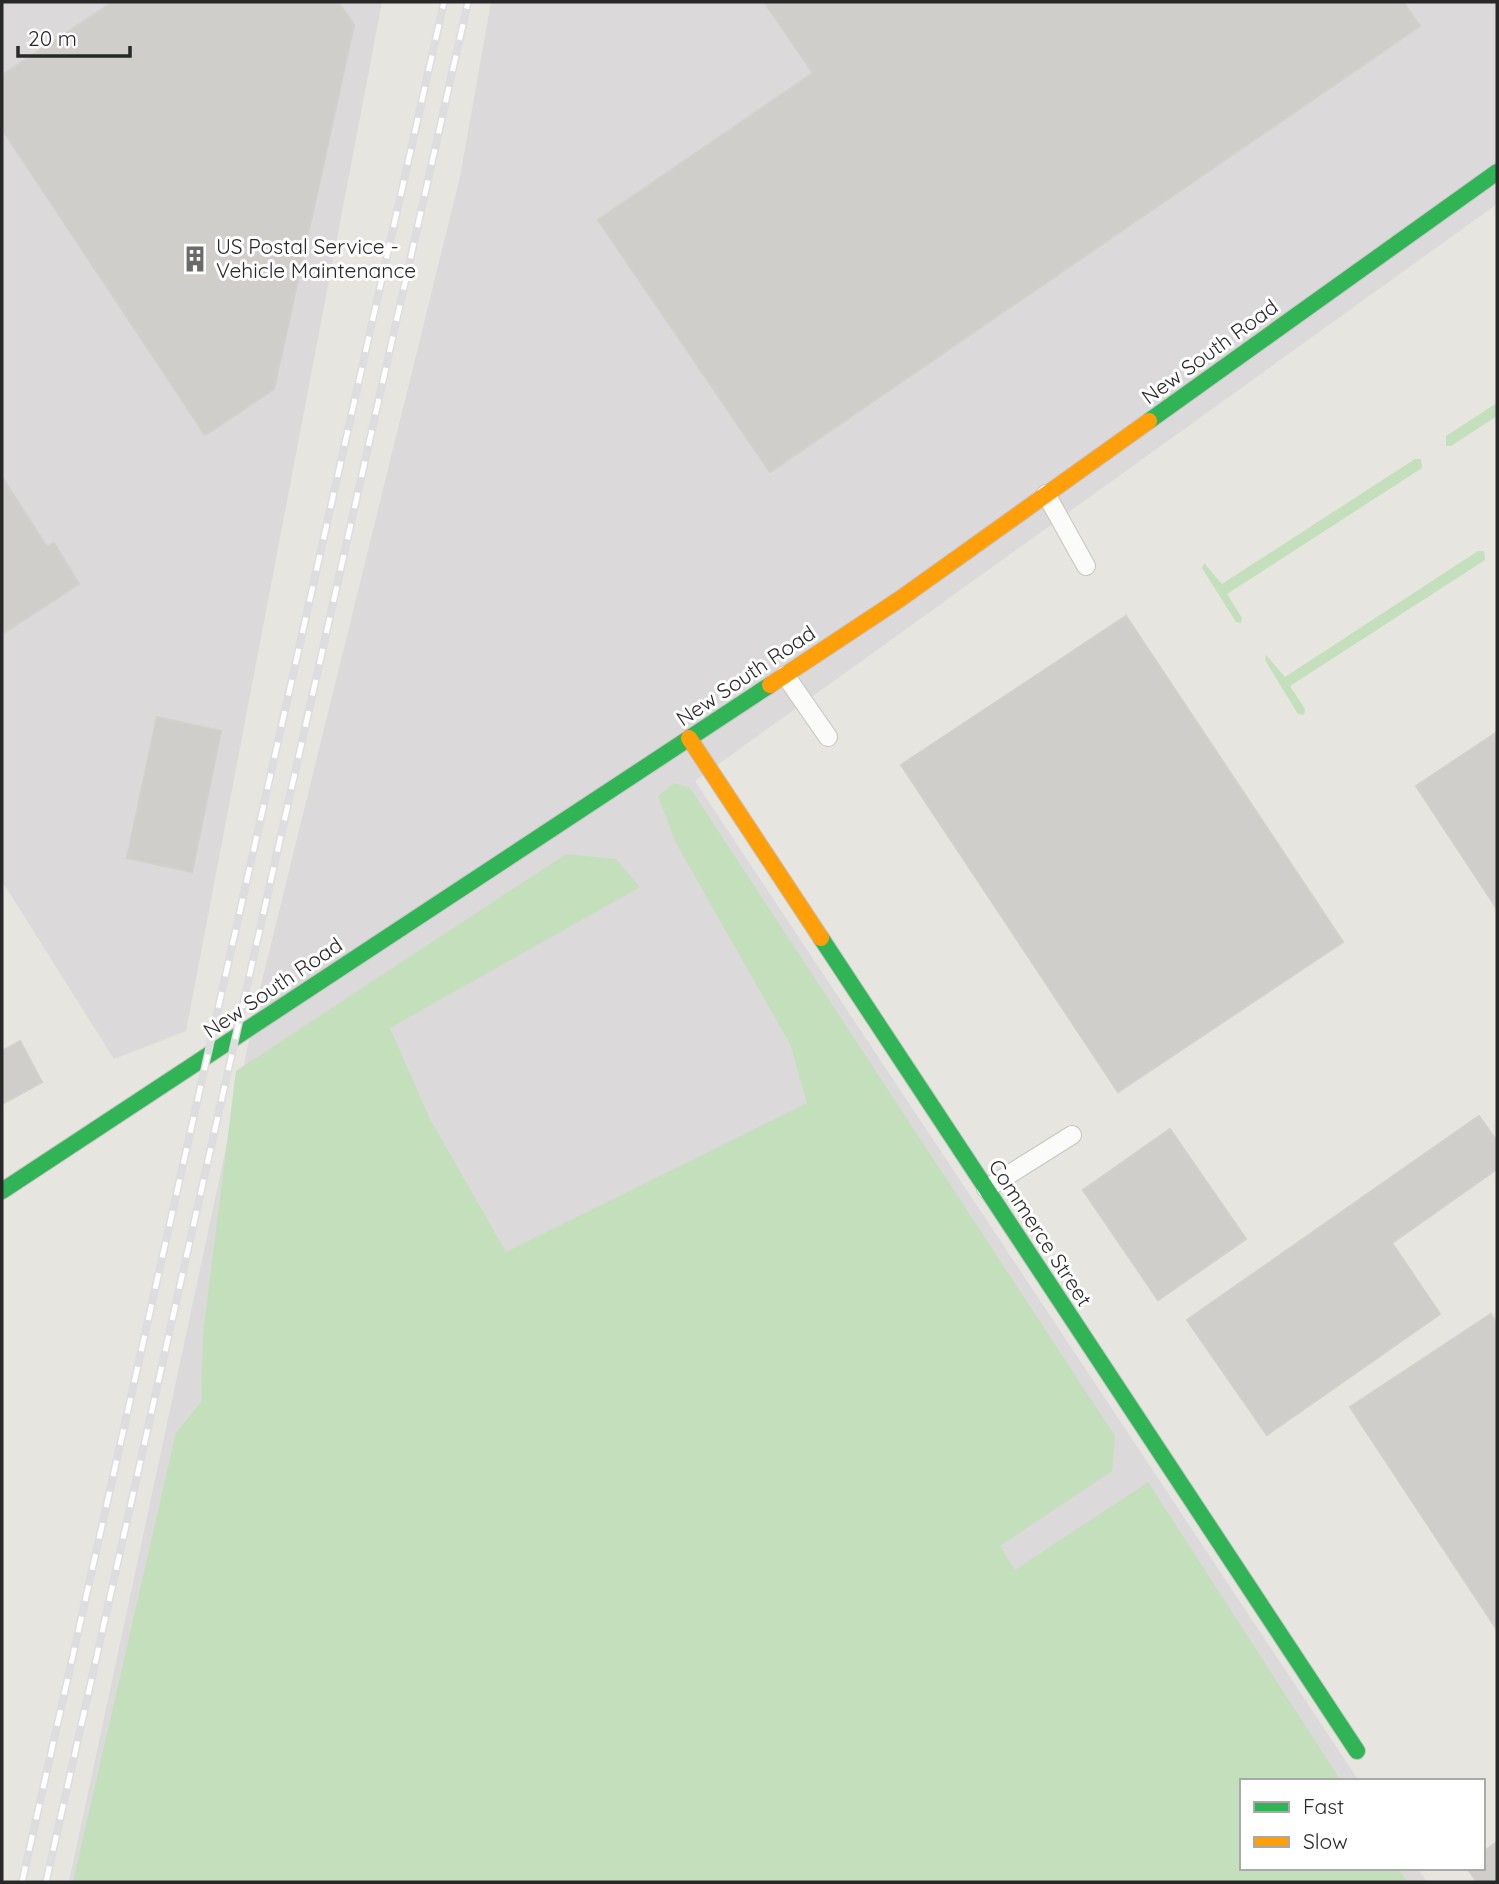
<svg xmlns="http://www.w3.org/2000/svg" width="1499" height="1884" viewBox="0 0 1499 1884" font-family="Quicksand,sans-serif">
	<rect width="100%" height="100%" fill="#e6e5df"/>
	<path fill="#dbd9da" d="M2 2H382L186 1031 114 1059 2 881Z
		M491 2H1497V204L695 781 1359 1781H1242V1868H1417L1427 1882H69L260 989 460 177Z"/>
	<path fill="#c4dfbb" d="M1497 403V416L1451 446H1446V436Z
		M1415 459H1421L1422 468 1227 594 1242 618 1241 623 1236 622 1202 568 1204 563 1222 584Z
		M1478 551H1484L1485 560 1290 686 1305 709 1304 715 1298 714 1265 660 1266 655 1285 677Z
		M674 783 690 788 1115 1436 1112 1471 1000 1546 1015 1570 1148 1482 1341 1781H1242V1868H1398L1407 1882H73L176 1433 201 1402 203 1334 236 1071 566 854 616 859 640 887 390 1028 430 1119 506 1252 807 1103 790 1044 676 843 658 796Z"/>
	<path fill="#cfceca" stroke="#d1d0cb" stroke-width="2" d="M113 2H338L354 25 274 389 205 435 2 129V75Z
		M764 2H1403L1420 26 770 472 598 220 813 73Z
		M2 477 47 547 54 543 79 584 2 634Z
		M1126 616 1343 942 1118 1092 901 765Z
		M157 717 221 731 192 872 127 858Z
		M1497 732V909L1416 786Z
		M20 1041 42 1082 2 1104V1051Z
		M1479 1116 1497 1141V1169L1392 1243 1440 1314 1267 1435 1187 1320Z
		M1170 1129 1246 1239 1158 1300 1083 1190Z
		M1491 1314 1497 1324V1630L1350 1407Z
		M1497 1842V1882H1477L1467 1868H1483V1852Z"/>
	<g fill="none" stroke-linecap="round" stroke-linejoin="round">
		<g stroke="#c4c4c4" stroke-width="20">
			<path id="lane" d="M1046 494 1086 566
				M785 675 828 737
				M986 1189 1072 1135"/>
		</g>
		<g stroke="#c4c4c4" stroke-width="18">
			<path id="fast" d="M1149 421 1497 172
				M821 938 1357 1751
				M2 1191 770 685"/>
		</g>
		<g stroke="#c4c4c4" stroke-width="18">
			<path id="slow" d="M770 685 900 599 1149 421
				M689 738 821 938"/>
		</g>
		<use href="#lane" stroke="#fbfbfa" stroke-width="18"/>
		<use href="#fast" stroke="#30b455" stroke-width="16"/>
		<use href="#slow" stroke="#ff9f0a" stroke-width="16"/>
		<g stroke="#dddcde" stroke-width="8">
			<path id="rail" d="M22 1882 444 2
				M46 1882 468 2"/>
		</g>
		<use href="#rail" stroke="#fff" stroke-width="5" stroke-dasharray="16" stroke-linecap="butt"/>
	</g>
	<defs>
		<g id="building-bare" transform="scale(2.1)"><path d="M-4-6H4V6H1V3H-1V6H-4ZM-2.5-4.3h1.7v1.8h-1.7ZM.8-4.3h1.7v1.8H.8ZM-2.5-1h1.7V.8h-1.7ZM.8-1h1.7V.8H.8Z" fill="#6a6a68" stroke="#fff" stroke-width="2.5" paint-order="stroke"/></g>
	</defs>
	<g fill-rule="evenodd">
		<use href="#building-bare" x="195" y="259"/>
	</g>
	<g text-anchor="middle" stroke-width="6" stroke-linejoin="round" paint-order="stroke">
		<g font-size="21" fill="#282828" stroke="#fff" text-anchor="start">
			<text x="216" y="254">US Postal Service -<tspan x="216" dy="24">Vehicle Maintenance</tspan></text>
		</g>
		<g font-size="21" fill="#282828" stroke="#fff">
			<text transform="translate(1210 352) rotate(-36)" y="7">New South Road</text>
			<text transform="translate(746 676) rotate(-34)" y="7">New South Road</text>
			<text transform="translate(273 988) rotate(-34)" y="7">New South Road</text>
			<text transform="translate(1040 1233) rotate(57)" y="7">Commerce Street</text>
		</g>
	</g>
	<rect width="1499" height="1884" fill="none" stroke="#282828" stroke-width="7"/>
	<rect x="1240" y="1779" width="245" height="91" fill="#ffffff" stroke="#a9a9a9" stroke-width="2"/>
	<rect x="1254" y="1802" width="35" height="10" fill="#30b455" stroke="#a9a9a9" stroke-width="2"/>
	<text x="1303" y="1814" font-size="21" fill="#282828">Fast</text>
	<rect x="1254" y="1837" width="35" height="10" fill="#ff9f0a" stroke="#a9a9a9" stroke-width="2"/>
	<text x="1303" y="1849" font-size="21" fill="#282828">Slow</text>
	<path d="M18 46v10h112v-10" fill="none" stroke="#282828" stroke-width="3.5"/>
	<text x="28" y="46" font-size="21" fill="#282828" stroke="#ffffff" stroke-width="5" paint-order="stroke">20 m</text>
</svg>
